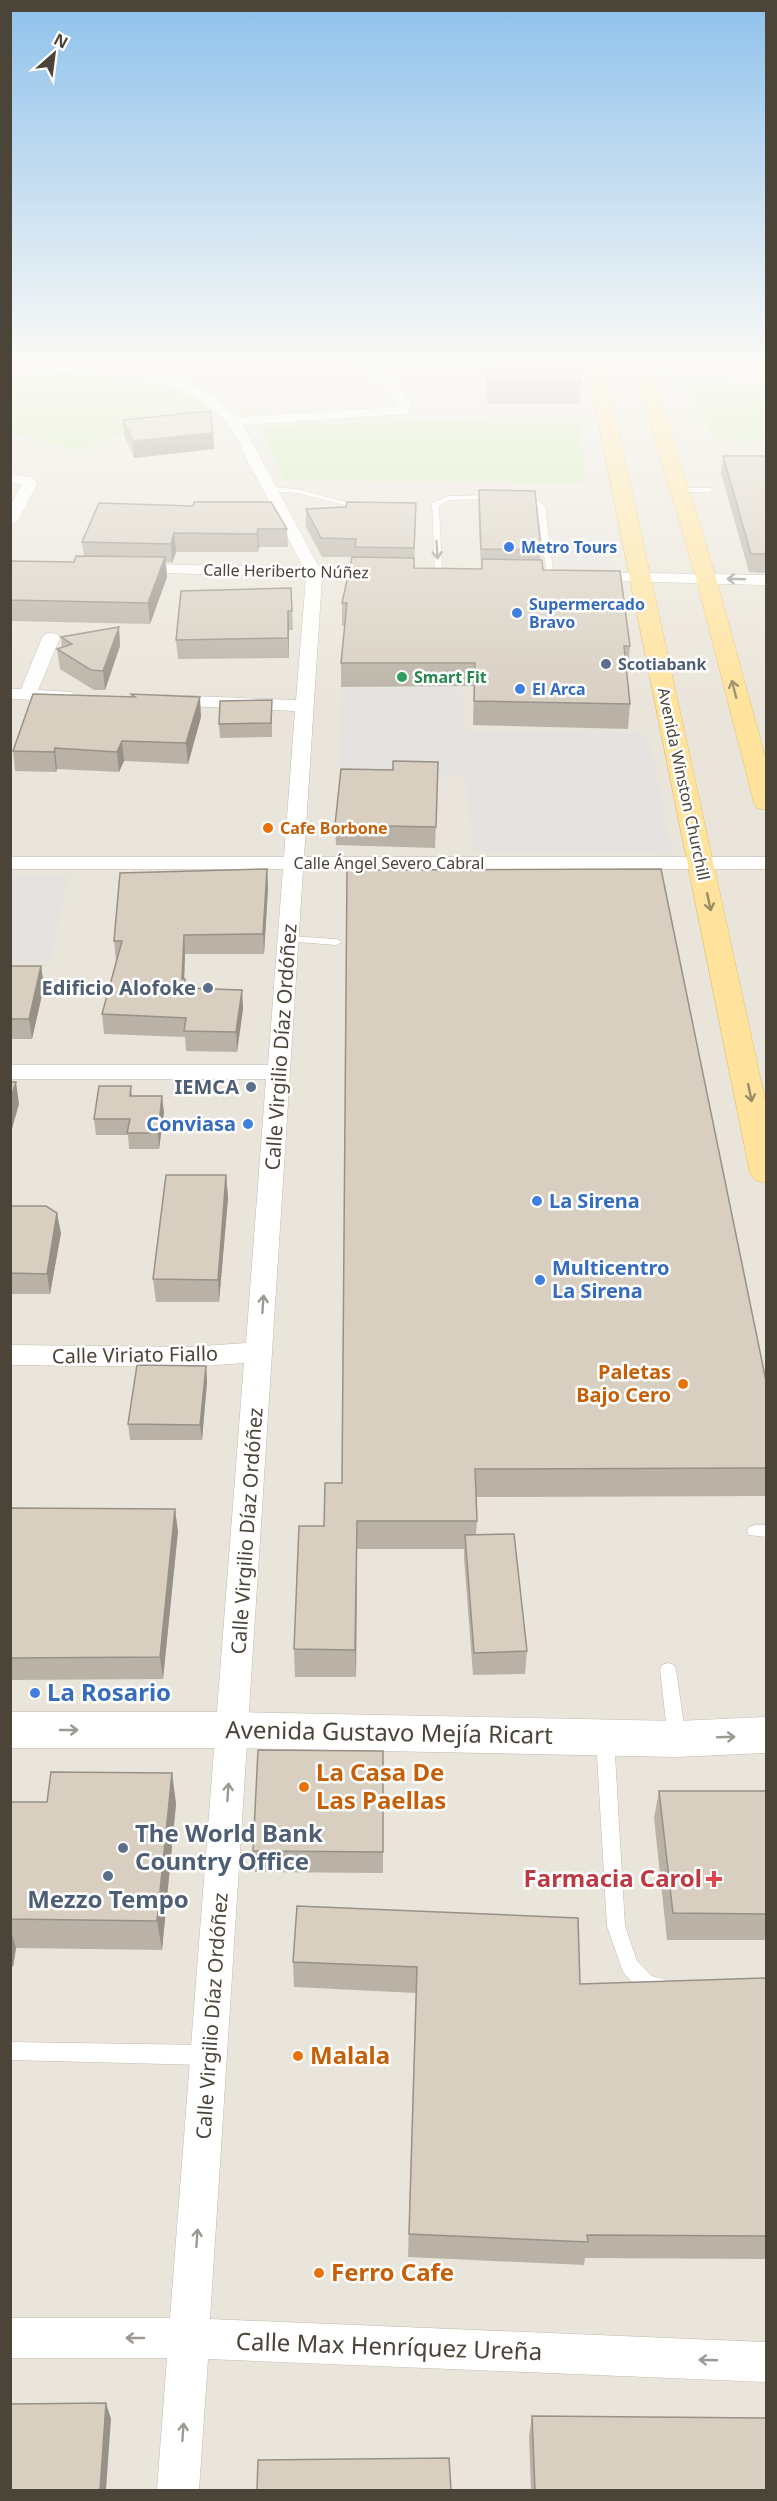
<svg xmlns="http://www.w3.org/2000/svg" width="777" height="2501" viewBox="0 0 777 2501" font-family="'Noto Sans',sans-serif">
	<rect width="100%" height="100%" fill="#f6f3ec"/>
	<path fill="#eae5da" d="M11 360H766V2490H11Z"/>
	<path fill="#d2eab5" d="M68 374C97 376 203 385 213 416L207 420 145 427 122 433 88 449 72 450 11 433 10 377Z
		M684 381 766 386V441L714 439Z
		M579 417 586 482 285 481 260 427 425 420Z"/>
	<path fill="#e5e3e0" d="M463 391H507V405L579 404 581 414 424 417 413 394Z
		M555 533H604L612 569 559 568Z
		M463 686 466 732 646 733 653 758 672 854 473 852 465 775H339L341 687Z
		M11 875H69L50 962H11Z"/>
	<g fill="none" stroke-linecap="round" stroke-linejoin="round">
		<g stroke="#c2bbae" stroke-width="1">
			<path id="service" d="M269 487 297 489 368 508 364 510 297 493 266 491 265 489Z
				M676 488H710L714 490 710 492H679L675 490Z
				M498 495V499H495L450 500 439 506 442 573 435 575 432 503 449 496Z
				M517 496H531L545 506 554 578 547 576 537 507 526 500H517Z
				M289 936 336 939 342 942 336 945 285 941 283 939Z
				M755 1525H766V1537L749 1535 747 1531 749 1527Z
				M668 1663 674 1665 676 1670 686 1739 683 1744 677 1746 671 1744 668 1739 660 1670 662 1665Z
				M605 1731 611 1733 614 1738 625 1926 637 1961 652 1976 667 1980 669 1986 667 1992 660 1995 640 1991 623 1972 607 1926 596 1738 599 1733Z
				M10 2042 206 2045 213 2048 216 2055 213 2062 206 2065 10 2060Z"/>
		</g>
		<g stroke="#c2bbae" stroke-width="1">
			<path id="minor" d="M353 360H595L602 364 595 368 381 369 411 403 408 414 243 425 319 567 382 568 390 573 382 578 322 577 304 857H766V869H303L210 2319 766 2342V2382L208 2359 199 2490H157L167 2358H10V2318H170L244 1363 189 1367 10 1365V1345L189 1347 246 1343 266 1079H10V1065H268L283 869H10V857H284L295 711 165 705 159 704 156 700 159 696 165 695 296 700 306 577 125 572 123 569 125 566 131 564 303 567C285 532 267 497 248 462 242 449 236 432 226 422 172 365 83 369 10 375V367C71 362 160 360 213 396 221 402 229 410 237 417L397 407V403L379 382Z
				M642 364 766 372V380L637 371 635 368 637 365Z
				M10 474 34 478 37 484 18 521 10 525V506L22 484 10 483Z
				M587 572 766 575V585L581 580 579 577Z
				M51 633 57 634 60 638 38 690 72 692 75 696 72 700 66 701 10 699V689H21L42 638 45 634Z"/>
		</g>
		<g stroke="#c2bbae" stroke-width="1">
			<path id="tertiary" d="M10 1712H233L677 1721 766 1717V1753L677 1757 233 1748H10Z"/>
		</g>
		<g stroke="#e6c16a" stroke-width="1">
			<path id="primary" d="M586 360H603L766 1104V1183L755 1180 750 1173Z
				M632 360H649L716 578 766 760V810L757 808 754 803 696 578Z"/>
		</g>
		<use href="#service" fill="#fff" fill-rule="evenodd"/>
		<use href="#minor" fill="#fff" fill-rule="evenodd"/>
		<use href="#tertiary" fill="#fff" fill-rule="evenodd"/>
		<use href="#primary" fill="#ffe39c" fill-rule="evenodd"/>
	</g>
	<path fill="#bab2a6" d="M486 360H577L581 383 580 404H487Z
		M698 360H753L752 366Z
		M123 420 213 433 214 449 134 458 124 436Z
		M723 456H766V573L749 572 721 473Z
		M479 490 541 550 540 560 543 570 630 646 628 670H626L630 704 628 729 473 725 474 686 341 687V663L345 626H342V603L352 557H322L306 527V509L416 521 414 568 482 569V568H481L478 508Z
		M99 503 287 529 288 547H259L258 552H176L172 563 166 562 167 577 150 624 10 621V561L74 562 84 556 82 542Z
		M291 588 293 630H289V658L178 659 176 640Z
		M119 627 120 646 105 690H94L60 669 57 649 62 648 61 637Z
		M131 694 201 717 188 764 124 761 119 772 57 769 56 772 15 771 13 751 131 697Z
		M272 700V737L220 738 219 724Z
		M438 762 435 848 336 845 335 825 393 770Z
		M267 869 268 888 264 954H185L184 979 186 989 242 990 243 1009 237 1052 186 1051 185 1037 104 1034 102 1014 117 961H116L114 941Z
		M10 966H41L44 986 32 1039H10Z
		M131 1086 132 1096 164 1112 159 1149H129L128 1135H96L94 1119Z
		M226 1175 228 1198 219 1302H156L153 1279Z
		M10 1206 61 1233 50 1294H10Z
		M206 1366 207 1382 202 1440H130L128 1424Z
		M766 1381V1496L476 1497 477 1521 476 1535 527 1651 525 1674 473 1675 464 1558V1549H357L356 1677H295L294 1649 324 1526 342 1483Z
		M10 1508 178 1531 163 1679 10 1680Z
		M383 1751V1873L255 1872 253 1851Z
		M172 1773 176 1804 162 1950 16 1948 13 1967 10 1966V1802H47Z
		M659 1791H766V1940H667L654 1818Z
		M578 1918 580 1984 766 1978V2259L585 2258 584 2265 408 2257 416 1993 294 1987 293 1962Z
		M532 2416 766 2490H531L529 2436Z"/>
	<path fill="#979187" d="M213 433 214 449 134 458 133 441Z
		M258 529 259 547 258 552 257 534Z
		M174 533 176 552 172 563 171 544Z
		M165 557 167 577 150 624 148 603Z
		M288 611 289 630V658L288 638Z
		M119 627 120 646 105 690 103 671Z
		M200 697 201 717 188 764 186 743Z
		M122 741 124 761 119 772 117 752Z
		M55 748 57 769 56 772 54 752Z
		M267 869 268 888 264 954 263 934Z
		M184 935 185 954 184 983 185 979 187 998H183L182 979Z
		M41 966 44 986 32 1039 29 1019Z
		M242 990 243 1009 237 1052 236 1032Z
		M16 1082 19 1104 10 1136V1101Z
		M162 1096 164 1112 159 1149 158 1133Z
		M226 1175 228 1198 219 1302 218 1280Z
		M57 1213 61 1233 50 1294 47 1274Z
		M206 1366 207 1382 202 1440 200 1425Z
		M175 1509 178 1531 163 1679 160 1657Z
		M357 1521V1549L356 1677 355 1650Z
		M172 1773 176 1804 162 1950 157 1921Z
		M10 1928 16 1948 13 1967 10 1958Z
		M106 2403 111 2419 106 2490H100Z"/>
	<path fill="#d8cfc1" stroke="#979187" stroke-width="1.5" d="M487 360H577L581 383H488Z
		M210 411 213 433 133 441 123 420Z
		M723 456H766V554H751Z
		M479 490 535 491 541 550 481 549Z
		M194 502H271L287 529H258L257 534 174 533 171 544 82 542 99 503 193 506Z
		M347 502 416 503 414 548 355 547 356 539 321 538 306 509 346 507Z
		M76 556 165 557 148 603 10 600V561L74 562Z
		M352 557 414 558V568L482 569V559L542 560 543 570 620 571 630 646H624L630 704 474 701 475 663H341L347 603H342Z
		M291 588 292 611H288V638L176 640 181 591Z
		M119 627 103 671 91 670 57 649 72 644 61 637Z
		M33 694 135 697 131 694 200 697 186 743 122 741 117 752 55 748 54 752 13 751Z
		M272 700 271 723 219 724 220 701Z
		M393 761 438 762 436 827 335 825 341 769 393 770Z
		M267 869 263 934 184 935 182 979H185L183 988 242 990 236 1032 184 1031 186 1018 102 1014 122 941H114L120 873Z
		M661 869 766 1381V1468L475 1469 477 1521H357L355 1650 294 1649 299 1526H324L325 1483H342L347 870Z
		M10 966H41L29 1019H10Z
		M10 1082H16L10 1101Z
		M99 1086H131L130 1096H162L158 1133H127L130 1119H94Z
		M166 1175H226L218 1280 153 1279Z
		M10 1206H46L57 1213 47 1274 10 1273Z
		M137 1365 206 1366 200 1425 128 1424Z
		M10 1508 175 1509 160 1657 10 1658Z
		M514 1534 527 1651 474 1653 465 1535Z
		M258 1750 383 1751V1852L253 1851Z
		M51 1772 172 1773 157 1921 10 1919V1802H47Z
		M659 1791H766V1914L673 1913Z
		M297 1906 578 1918 580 1984 766 1978V2236L587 2235 588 2242 409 2234 417 1967 293 1962Z
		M106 2403 100 2490H10V2404Z
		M532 2416 766 2418V2490H535Z
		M449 2458 451 2490H257L258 2460Z"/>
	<defs><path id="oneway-shaft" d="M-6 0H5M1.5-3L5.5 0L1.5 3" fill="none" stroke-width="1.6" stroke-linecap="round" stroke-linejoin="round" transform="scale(1.5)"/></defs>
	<g stroke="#9c9892">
		<use href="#oneway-shaft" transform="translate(437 550) rotate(87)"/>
		<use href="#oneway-shaft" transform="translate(736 579) rotate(-178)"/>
		<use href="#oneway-shaft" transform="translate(263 1304) rotate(-86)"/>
		<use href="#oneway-shaft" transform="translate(69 1730)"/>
		<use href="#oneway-shaft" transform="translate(726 1737) rotate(-2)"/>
		<use href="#oneway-shaft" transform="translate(228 1792) rotate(-86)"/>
		<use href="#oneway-shaft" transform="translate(197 2238) rotate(-86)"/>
		<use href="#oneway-shaft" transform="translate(135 2338) rotate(-180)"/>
		<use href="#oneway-shaft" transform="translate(708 2360) rotate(-178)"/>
		<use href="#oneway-shaft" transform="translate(183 2432) rotate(-86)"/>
	</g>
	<g stroke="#9c8c66">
		<use href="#oneway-shaft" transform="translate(734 689) rotate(-104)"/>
		<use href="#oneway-shaft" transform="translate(709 902) rotate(78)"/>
		<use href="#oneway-shaft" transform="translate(750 1093) rotate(78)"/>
	</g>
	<linearGradient id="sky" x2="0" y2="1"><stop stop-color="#8fc1ec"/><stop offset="0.51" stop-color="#fbfaf6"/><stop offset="1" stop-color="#fbfaf6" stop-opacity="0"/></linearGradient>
	<rect width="777" height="710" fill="url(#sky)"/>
	<g fill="#3f7fe0" stroke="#fff" stroke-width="2">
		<circle cx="509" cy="547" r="6"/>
		<circle cx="517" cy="613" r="6"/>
		<circle cx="520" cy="689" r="6"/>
		<circle cx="248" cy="1124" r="6"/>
		<circle cx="537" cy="1201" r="6"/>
		<circle cx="540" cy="1280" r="6"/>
		<circle cx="35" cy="1693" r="6"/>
	</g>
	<g fill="#5c6f8a" stroke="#fff" stroke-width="2">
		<circle cx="606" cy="664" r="6"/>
		<circle cx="208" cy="988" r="6"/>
		<circle cx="251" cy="1087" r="6"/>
		<circle cx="123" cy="1848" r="6"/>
		<circle cx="108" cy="1876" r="6"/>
	</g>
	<circle fill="#2e9e5b" stroke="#fff" stroke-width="2" cx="402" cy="677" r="6"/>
	<g fill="#e8710a" stroke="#fff" stroke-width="2">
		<circle cx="268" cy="828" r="6"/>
		<circle cx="683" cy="1384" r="6"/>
		<circle cx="304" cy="1787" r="6"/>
		<circle cx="298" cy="2056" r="6"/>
		<circle cx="319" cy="2273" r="6"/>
	</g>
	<path fill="#e0444e" stroke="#fff" stroke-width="2" d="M711 1870h6v6h6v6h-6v6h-6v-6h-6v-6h6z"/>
	<g text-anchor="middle" stroke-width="5" stroke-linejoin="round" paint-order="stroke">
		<g font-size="16" font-weight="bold" fill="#366cbe" stroke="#fff" text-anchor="start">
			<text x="521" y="553">Metro Tours</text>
			<text x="529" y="610">Supermercado<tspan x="529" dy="18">Bravo</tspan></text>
			<text x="532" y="695">El Arca</text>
		</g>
		<g font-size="16" fill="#4b4439" stroke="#fff">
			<text transform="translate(286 571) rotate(1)" y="6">Calle Heriberto Núñez</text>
			<text transform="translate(684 784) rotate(78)" y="6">Avenida Winston Churchill</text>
			<text x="389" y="869">Calle Ángel Severo Cabral</text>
		</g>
		<g font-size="16" font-weight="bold" fill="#4e5e75" stroke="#fff" text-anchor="start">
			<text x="618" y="670">Scotiabank</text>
		</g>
		<g font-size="16" font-weight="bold" fill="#27864d" stroke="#fff" text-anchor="start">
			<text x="414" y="683">Smart Fit</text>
		</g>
		<g font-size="16" font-weight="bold" fill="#c56008" stroke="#fff" text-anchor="start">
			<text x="280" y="834">Cafe Borbone</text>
		</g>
		<g font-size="20" font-weight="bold" fill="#4e5e75" stroke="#fff" text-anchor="end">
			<text x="196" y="995">Edificio Alofoke</text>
			<text x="239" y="1094">IEMCA</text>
		</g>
		<g font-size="20" fill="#4b4439" stroke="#fff">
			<text transform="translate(281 1047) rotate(-86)" y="7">Calle Virgilio Díaz Ordóñez</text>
			<text transform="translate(135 1355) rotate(-1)" y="7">Calle Viriato Fiallo</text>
			<text transform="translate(247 1531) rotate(-86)" y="7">Calle Virgilio Díaz Ordóñez</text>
			<text transform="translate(212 2016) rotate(-86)" y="7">Calle Virgilio Díaz Ordóñez</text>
		</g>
		<g font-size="20" font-weight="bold" fill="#366cbe" stroke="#fff" text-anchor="start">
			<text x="236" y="1131" text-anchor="end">Conviasa</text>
			<text x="549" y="1208">La Sirena</text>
			<text x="552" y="1275">Multicentro<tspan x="552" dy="23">La Sirena</tspan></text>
		</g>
		<g font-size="20" font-weight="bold" fill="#c56008" stroke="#fff" text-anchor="end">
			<text x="671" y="1379">Paletas<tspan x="671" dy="23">Bajo Cero</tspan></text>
		</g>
		<g font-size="24" font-weight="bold" fill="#366cbe" stroke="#fff" text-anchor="start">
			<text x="47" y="1701">La Rosario</text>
		</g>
		<g font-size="24" fill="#4b4439" stroke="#fff">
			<text transform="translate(389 1733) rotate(1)" y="8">Avenida Gustavo Mejía Ricart</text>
			<text transform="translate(389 2347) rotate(2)" y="8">Calle Max Henríquez Ureña</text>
		</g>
		<g font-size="24" font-weight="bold" fill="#c56008" stroke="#fff" text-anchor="start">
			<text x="316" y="1781">La Casa De<tspan x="316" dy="28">Las Paellas</tspan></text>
			<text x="310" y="2064">Malala</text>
			<text x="331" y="2281">Ferro Cafe</text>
		</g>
		<g font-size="24" font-weight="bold" fill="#4e5e75" stroke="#fff" text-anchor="start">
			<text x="135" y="1842">The World Bank<tspan x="135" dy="28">Country Office</tspan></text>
			<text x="108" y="1908" text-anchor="middle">Mezzo Tempo</text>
		</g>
		<g font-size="24" font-weight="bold" fill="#be3a42" stroke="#fff" text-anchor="end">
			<text x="702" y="1887">Farmacia Carol</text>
		</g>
	</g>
	<rect width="777" height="2501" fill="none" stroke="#4b4439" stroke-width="24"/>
	<g transform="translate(54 54) rotate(28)" stroke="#ffffff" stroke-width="4.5" paint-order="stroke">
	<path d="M0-4.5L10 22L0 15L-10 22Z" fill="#4b4439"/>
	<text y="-9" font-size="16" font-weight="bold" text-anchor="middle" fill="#4b4439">N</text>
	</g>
</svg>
